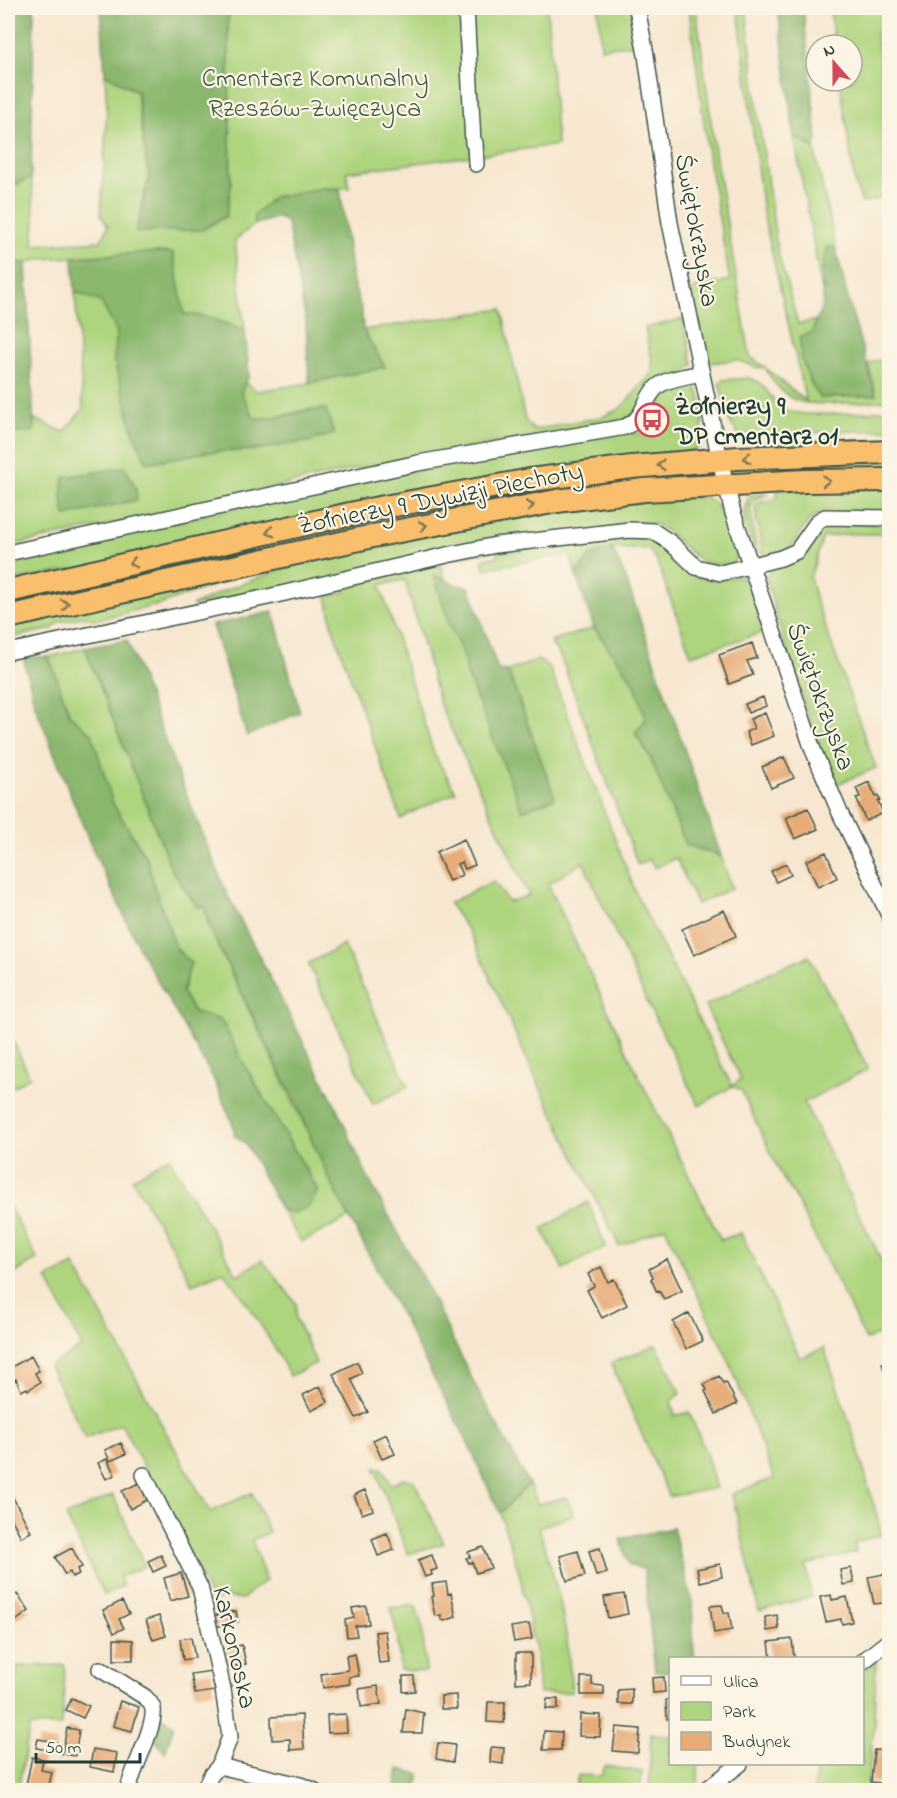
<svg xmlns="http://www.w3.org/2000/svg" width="897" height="1798" viewBox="0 0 897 1798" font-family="'Indie Flower',sans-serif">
	<rect width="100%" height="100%" fill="#fcf5e5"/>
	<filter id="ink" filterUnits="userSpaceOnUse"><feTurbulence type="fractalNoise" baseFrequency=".0167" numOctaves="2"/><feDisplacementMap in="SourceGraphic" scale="12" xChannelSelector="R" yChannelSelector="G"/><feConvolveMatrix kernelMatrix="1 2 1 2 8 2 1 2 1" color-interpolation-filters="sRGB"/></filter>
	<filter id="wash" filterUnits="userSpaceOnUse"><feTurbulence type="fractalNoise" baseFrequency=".008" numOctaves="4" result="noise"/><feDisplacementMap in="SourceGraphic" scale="24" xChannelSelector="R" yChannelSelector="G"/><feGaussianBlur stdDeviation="1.35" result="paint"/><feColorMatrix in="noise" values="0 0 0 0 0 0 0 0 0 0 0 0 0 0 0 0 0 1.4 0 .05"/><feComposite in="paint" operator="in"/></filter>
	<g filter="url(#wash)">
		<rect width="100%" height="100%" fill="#f7e7d0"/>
		<path fill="#aed47e" stroke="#668859" stroke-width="1.5" d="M228 8H547L557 145 347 172 349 188H323L274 197 254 215V225L235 240 245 331 208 317 184 314 158 252 41 259 26 263 8 262V182L19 184 31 177 35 221 33 245 101 241 108 226 101 215 107 108 105 74 136 91 149 180 141 204 231 187Z
			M598 8H631L638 44 601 48Z
			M689 8H696L716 159 750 357C770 370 787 387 806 401L763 213 738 8H746L758 115 778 253 798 324 817 320 812 332 800 337C799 360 807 379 821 398L876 395 868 363 889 358V400C869 401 813 408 796 400 783 395 770 379 765 367L758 368 737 360 709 363 700 338 691 289 730 280 709 162Z
			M830 8H889V31L876 34 889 119V195L862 203 855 184 840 81H852V45H834Z
			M794 136 814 148 836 249 828 247 823 262V297Z
			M75 292 102 302 117 332 114 360 134 434 147 463 207 452 252 450 311 441 312 409 268 418H254L241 392 245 383 257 391 309 383 385 367 363 330 502 309 525 420 533 430 602 417 621 408 652 373V360L645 328 683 319 693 365 626 420 383 463 270 488 243 492 212 503 8 546V434L34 431V419L64 432 83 409Z
			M748 378C767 382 768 398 782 408 800 420 866 411 889 410V430L739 435 730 422 719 383 723 380Z
			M691 383C706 391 704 432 699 447L689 453 8 582V558L354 482 632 431 637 435 651 424 664 398 658 394 676 385Z
			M890 439 889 445 773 450V443Z
			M889 461V472L775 475 774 464Z
			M889 487V514L826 511 810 519 790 548 767 555 762 553 755 509 758 503 777 498V490Z
			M768 494 756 499 750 508 757 553C748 535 737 512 751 495Z
			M705 496 716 504 738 551 736 559 731 564C722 565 712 565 704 562 681 552 662 511 633 525L192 606 226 590 311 558 495 520 618 503Z
			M832 523 889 524V534H849L823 537 810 578 817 604 876 768 835 785 809 719 777 618 766 578 770 570 800 559 822 527Z
			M646 536 665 546 697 576 709 579 738 576 748 581 764 632 691 655 656 559 648 549H612L590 556 576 575 570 554 485 569 482 561 486 558 497 557V552Z
			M435 563 442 568 445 580 435 575 449 624 462 652 469 679 493 736 555 798 508 671 538 660 549 667 637 896 732 1086 741 1079 705 1006 772 971 809 956 868 1069 804 1102 889 1276V1330L866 1340 794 1195 782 1177 741 1090 732 1086 699 1106 649 1006 583 862 548 884 639 1077 721 1240 741 1233 800 1358 824 1348 856 1442 882 1535 855 1542 856 1552 806 1565 811 1597 759 1611 732 1494 774 1478 730 1363 665 1227 619 1246 534 1075 471 935 449 903 494 881 508 902 529 896 440 705 405 580 380 585 434 754 456 792 408 814 401 819 333 629 327 596 345 592 344 586Z
			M235 577 162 604 95 620 85 616 59 622 52 629 8 638V626Z
			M594 628 635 684 646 719 635 733 649 755 686 845 721 856 732 888 697 904 676 858 655 868 649 859 638 865 561 658 550 641Z
			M85 648 172 870 198 908 204 905 209 927 349 1218 301 1242 281 1210 294 1213 318 1190 249 1073 221 1020 194 1012 182 992 191 963 176 948 154 886 148 861 113 804 92 735 70 715 49 657Z
			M344 945 408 1087 373 1104 308 963Z
			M8 1030 30 1077 8 1090Z
			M169 1157 237 1275 262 1260 296 1303V1319L316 1363 290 1376C271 1340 249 1303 223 1271L192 1284 172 1247 132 1179Z
			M588 1202 606 1247 563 1269 542 1229Z
			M8 1204 37 1259 8 1278Z
			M74 1265 210 1512 252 1493 269 1532 252 1540 266 1581 257 1586 243 1599 225 1597 212 1601 190 1553 121 1424 86 1438 49 1366 82 1347 47 1278Z
			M656 1345 681 1393 671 1401 675 1416 689 1412 706 1453 716 1488 669 1497 611 1363Z
			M375 1468H382L391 1485 405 1478 414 1481 444 1543 408 1554Z
			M529 1484 538 1504 566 1497 574 1515 539 1527 559 1596 567 1640 572 1692 539 1694 535 1647 519 1572 500 1513Z
			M113 1495 145 1566 119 1577 123 1586 104 1595 66 1516Z
			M415 1605 422 1626 426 1672 400 1670 398 1640 391 1608Z
			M876 1661 874 1724 867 1790H814L817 1764H862L863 1672Z
			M65 1665 62 1726H30L18 1790H8V1751L17 1666Z
			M651 1733 670 1736V1764H698V1789L649 1790Z
			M605 1766 642 1772 640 1790H575L578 1775 601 1776Z"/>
		<path fill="#8ab66d" stroke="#547a50" stroke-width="1.5" d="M8 8H34L31 177 19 184 8 182Z
			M101 8H228L231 187 226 216 202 230 136 232 149 180 137 91 105 74Z
			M778 8H803L817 139 814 148 794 136Z
			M323 188 340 189 352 279 362 312 363 330 385 367 309 383 306 321 287 222 278 217 254 225V215L274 197Z
			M828 246 836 249 848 300 876 395 820 398C807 379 799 360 800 337L812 332 823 304V262Z
			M158 252 173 253 184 314 208 317 245 331 249 375 241 392 254 418C279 420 302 409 326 409L334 434 311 441 252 450 207 452 147 463 134 434 114 360 117 332 101 302 75 292 73 257Z
			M8 262 26 263 34 431 8 434Z
			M125 467 136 489 137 500 65 516 62 497 64 477Z
			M612 549 625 576 721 856 686 845 649 755 635 733 646 719 635 684 594 628 576 575 590 556Z
			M434 575 457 585 469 587 498 670 508 671 555 798 522 811 469 679 462 652 449 624Z
			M273 612 300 712 247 736 212 625Z
			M127 640 178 774 228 896 335 1104 367 1176 419 1271 474 1383 529 1484 500 1513 462 1431 329 1179 294 1099 209 927 204 905 198 908 172 870 85 648Z
			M23 657H49L70 715 92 734 113 804 148 861 154 886 176 948 191 963 182 992 194 1012 221 1020 249 1073 318 1190 310 1206 294 1213 281 1210 246 1144 234 1135V1127L213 1078 141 952 92 848 35 705Z
			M673 1528 692 1602 694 1658H670V1671L655 1672 644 1569 629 1565 620 1539Z
			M157 1713 174 1725 165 1753 152 1736Z
			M399 1769 420 1774 416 1790H395Z"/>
		<g id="blocks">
			<path fill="#e7ac78" d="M752 643 757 658 747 661 753 675 729 684 719 655Z
				M763 697 766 706 748 713 745 704Z
				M765 713 774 736 751 745 746 732 754 728 750 719Z
				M784 757 794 778 771 788 762 767Z
				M869 782 876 797 878 796 880 800 878 801 883 813 866 821 856 798 860 797 856 788Z
				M808 808 818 829 795 839 786 818Z
				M464 839 475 865 465 869 462 862 457 864 462 875 449 881 436 852Z
				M826 852 837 878 818 887 806 861Z
				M786 864 791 875 776 882 771 871Z
				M724 910 736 936 694 955 682 929Z
				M667 1259 682 1291 664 1299 659 1291 657 1292 651 1279 653 1277 649 1269Z
				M601 1267 608 1282 614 1279 627 1305 602 1318 587 1290 594 1286 588 1274Z
				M689 1313 703 1341 686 1349 673 1322Z
				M31 1356 39 1371 35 1373 40 1382 28 1390 27 1388 21 1391 16 1379 8 1384V1369Z
				M890 1361V1386L889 1387 882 1363Z
				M357 1362 362 1373 351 1379 368 1412 356 1418 333 1374Z
				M719 1376 723 1383 726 1382 737 1404 716 1414 705 1391 707 1390 704 1384Z
				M320 1386 328 1402 311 1411 303 1395Z
				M386 1434 395 1454 382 1459 373 1440Z
				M121 1443 126 1454 110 1461 105 1450Z
				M107 1459 115 1475 106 1479 98 1463Z
				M139 1483 147 1500 130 1509 122 1491Z
				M8 1488 31 1532 21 1537 8 1512Z
				M365 1490 373 1510 362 1514 354 1495Z
				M387 1533 394 1550 378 1556 372 1539Z
				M483 1547 491 1568 476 1573 472 1562 469 1563 466 1558 470 1557 468 1552Z
				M72 1548 82 1567 77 1569 79 1574 72 1577 70 1572 65 1575 55 1557Z
				M600 1548 607 1573 596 1576 589 1551Z
				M578 1551 585 1576 567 1581 560 1556Z
				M161 1555 166 1566 153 1572 148 1561Z
				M432 1555 437 1569 431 1571 432 1575 425 1577 418 1560Z
				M720 1564 722 1577 700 1582 697 1569Z
				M851 1568 854 1583 843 1585 840 1570Z
				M181 1573 188 1596 170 1601 164 1578Z
				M884 1574 889 1600 884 1603 874 1604 868 1577Z
				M446 1582 448 1594 451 1593 456 1617 444 1621 441 1619V1615L435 1616 431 1597 434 1596 432 1584Z
				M17 1594 29 1611 10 1625 8 1624V1600Z
				M624 1594 628 1614 608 1618 604 1597Z
				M831 1595 832 1600 847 1597 852 1622 842 1624 841 1619 826 1622 820 1597Z
				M122 1601 129 1614 119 1619 124 1628 114 1633 103 1610Z
				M722 1605 724 1613H729L732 1630 714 1633 710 1606Z
				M366 1606 369 1624 355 1626 357 1636 347 1637 345 1620 354 1618 352 1608Z
				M236 1611 238 1622 214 1627 212 1616Z
				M777 1615 779 1629 767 1631 765 1617Z
				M159 1616 166 1636 153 1640 146 1620Z
				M529 1624 532 1639 514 1642 511 1627Z
				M385 1631 389 1662 379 1663 375 1632Z
				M191 1637 195 1658 183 1660 180 1639Z
				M114 1639 133 1640V1660H114Z
				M792 1639 794 1658H771L769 1642Z
				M242 1645 246 1664 226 1668 222 1649Z
				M516 1653H531V1682L516 1683Z
				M355 1654 359 1676 349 1677 350 1684 323 1688 321 1674 348 1670 346 1656Z
				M211 1671 215 1691 195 1694 191 1674Z
				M403 1676H414L415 1691 403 1692Z
				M581 1677H592V1685L604 1686V1695H581Z
				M664 1677 665 1692 653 1693 652 1678Z
				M378 1686 381 1704 361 1707 359 1689Z
				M632 1689V1704H618V1690Z
				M456 1695 457 1709H441V1696Z
				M72 1698 89 1706 83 1718 66 1710Z
				M547 1699H558V1709H546Z
				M670 1699V1719H667L666 1700Z
				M120 1701 139 1707 132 1731 113 1726Z
				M488 1702H505L504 1723 487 1722Z
				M406 1709 424 1713 422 1733H403Z
				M346 1714 347 1732 328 1733 327 1715Z
				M580 1714 601 1715 600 1737 579 1736Z
				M302 1715 304 1749 290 1750V1739L272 1740 271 1717Z
				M616 1727 640 1729 638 1753 613 1751Z
				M67 1728 79 1730 75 1756 62 1754Z
				M544 1731 562 1732 561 1750H543Z
				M38 1739 57 1742 55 1751 36 1748Z
				M438 1743 455 1745 453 1762 436 1759Z
				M491 1747 504 1748 503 1764 490 1762Z
				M93 1749 117 1753 114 1772 90 1767Z
				M874 1750 887 1751 886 1760H884L883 1769H882L881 1783 871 1782Z
				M32 1757 43 1759 41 1770 52 1772 48 1790 26 1785Z"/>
		</g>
	</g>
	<g filter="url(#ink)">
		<use href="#blocks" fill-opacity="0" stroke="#3f564b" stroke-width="1.5"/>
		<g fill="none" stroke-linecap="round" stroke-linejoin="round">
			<g stroke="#3f564b" stroke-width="18">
				<path id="minor" d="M466 8 473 143H475L476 164
					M637 8 646 55 670 223 720 460 733 513 813 750 840 813 890 917
					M8 553 418 463 625 427C647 417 642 400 657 387 667 378 688 376 702 373
					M8 652 268 597 447 555 496 545 630 530 653 531 671 543 696 567 721 573 781 558 797 551 818 521 825 517 890 518
					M144 1475 200 1587 223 1689 230 1737 219 1766 211 1775 204 1790
					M862 1662 890 1640
					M100 1669 145 1697C148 1700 152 1704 153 1709 156 1726 132 1770 128 1790
					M219 1766 300 1785 313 1790
					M706 1790 740 1764"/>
			</g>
			<g stroke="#3f564b" stroke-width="26">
				<path id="highway" d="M8 591 368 510 530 480 632 467 738 458 890 452
					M8 617 373 536 557 501 644 490 806 481 890 480"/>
			</g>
			<use href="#minor" stroke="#fff" stroke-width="15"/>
			<use href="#highway" stroke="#f9bf6d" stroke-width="22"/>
		</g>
		<defs><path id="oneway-chevron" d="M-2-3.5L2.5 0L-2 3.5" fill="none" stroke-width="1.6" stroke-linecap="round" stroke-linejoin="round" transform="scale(1.5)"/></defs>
		<g stroke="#81784e">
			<use href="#oneway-chevron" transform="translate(747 458) rotate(177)"/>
			<use href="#oneway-chevron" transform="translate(661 465) rotate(175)"/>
			<use href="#oneway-chevron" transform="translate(826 481) rotate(-1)"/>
			<use href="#oneway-chevron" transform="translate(530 506) rotate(-10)"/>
			<use href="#oneway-chevron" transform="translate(423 526) rotate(-11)"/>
			<use href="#oneway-chevron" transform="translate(270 532) rotate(167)"/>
			<use href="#oneway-chevron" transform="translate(133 563) rotate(167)"/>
			<use href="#oneway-chevron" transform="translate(65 604) rotate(-13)"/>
		</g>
	</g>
	<defs>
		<g id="bus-ring" transform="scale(1.725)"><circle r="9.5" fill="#fcf5e5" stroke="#d1495b" stroke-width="1.5"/><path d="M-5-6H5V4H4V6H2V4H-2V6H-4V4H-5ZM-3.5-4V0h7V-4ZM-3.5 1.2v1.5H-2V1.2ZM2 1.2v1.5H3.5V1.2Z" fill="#d1495b"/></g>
	</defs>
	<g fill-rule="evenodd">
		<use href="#bus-ring" x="652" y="420"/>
	</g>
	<g text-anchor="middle" stroke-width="4.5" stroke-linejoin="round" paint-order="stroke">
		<g font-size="26" fill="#3c5b43" stroke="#fcf5e5">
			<text x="315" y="86">Cmentarz Komunalny<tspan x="315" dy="30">Rzeszów-Zwięczyca</tspan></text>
		</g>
		<g font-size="26" fill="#1f3d34" stroke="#fcf5e5">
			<text transform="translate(698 230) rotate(80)" y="9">Świętokrzyska</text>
			<text transform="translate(440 497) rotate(-11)" y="9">Żołnierzy 9 Dywizji Piechoty</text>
			<text transform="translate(822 696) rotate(70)" y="9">Świętokrzyska</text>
			<text transform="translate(236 1647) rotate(77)" y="9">Karkonoska</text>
		</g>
		<g font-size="26" font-weight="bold" fill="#1f3d34" stroke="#fcf5e5" text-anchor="start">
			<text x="675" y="414">Żołnierzy 9<tspan x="675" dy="30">DP cmentarz 01</tspan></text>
		</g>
	</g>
	<rect width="897" height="1798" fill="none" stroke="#fcf5e5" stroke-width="30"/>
	<rect x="669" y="1657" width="195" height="108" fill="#fcf5e5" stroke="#a4ab9e" stroke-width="1.5"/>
	<rect x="681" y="1676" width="30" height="9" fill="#ffffff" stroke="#a4ab9e" stroke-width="1.5"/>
	<text x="723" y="1687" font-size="18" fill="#1f3d34">Ulica</text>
	<rect x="681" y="1702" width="30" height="18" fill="#aed47e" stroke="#a4ab9e" stroke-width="1.5"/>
	<text x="723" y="1717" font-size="18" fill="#1f3d34">Park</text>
	<rect x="681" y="1732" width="30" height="18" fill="#e7ac78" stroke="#a4ab9e" stroke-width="1.5"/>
	<text x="723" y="1747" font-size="18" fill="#1f3d34">Budynek</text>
	<g transform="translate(834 63) rotate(339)"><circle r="28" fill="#fcf5e5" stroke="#a4ab9e" stroke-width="1.5"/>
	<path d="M0-4.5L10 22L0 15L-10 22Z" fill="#d1495b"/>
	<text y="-9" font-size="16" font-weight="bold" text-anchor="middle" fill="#1f3d34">N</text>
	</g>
	<path d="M36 1753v9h104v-9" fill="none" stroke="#1f3d34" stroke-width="3"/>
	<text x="45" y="1753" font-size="18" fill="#1f3d34" stroke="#fcf5e5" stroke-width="4.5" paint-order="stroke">50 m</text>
</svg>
